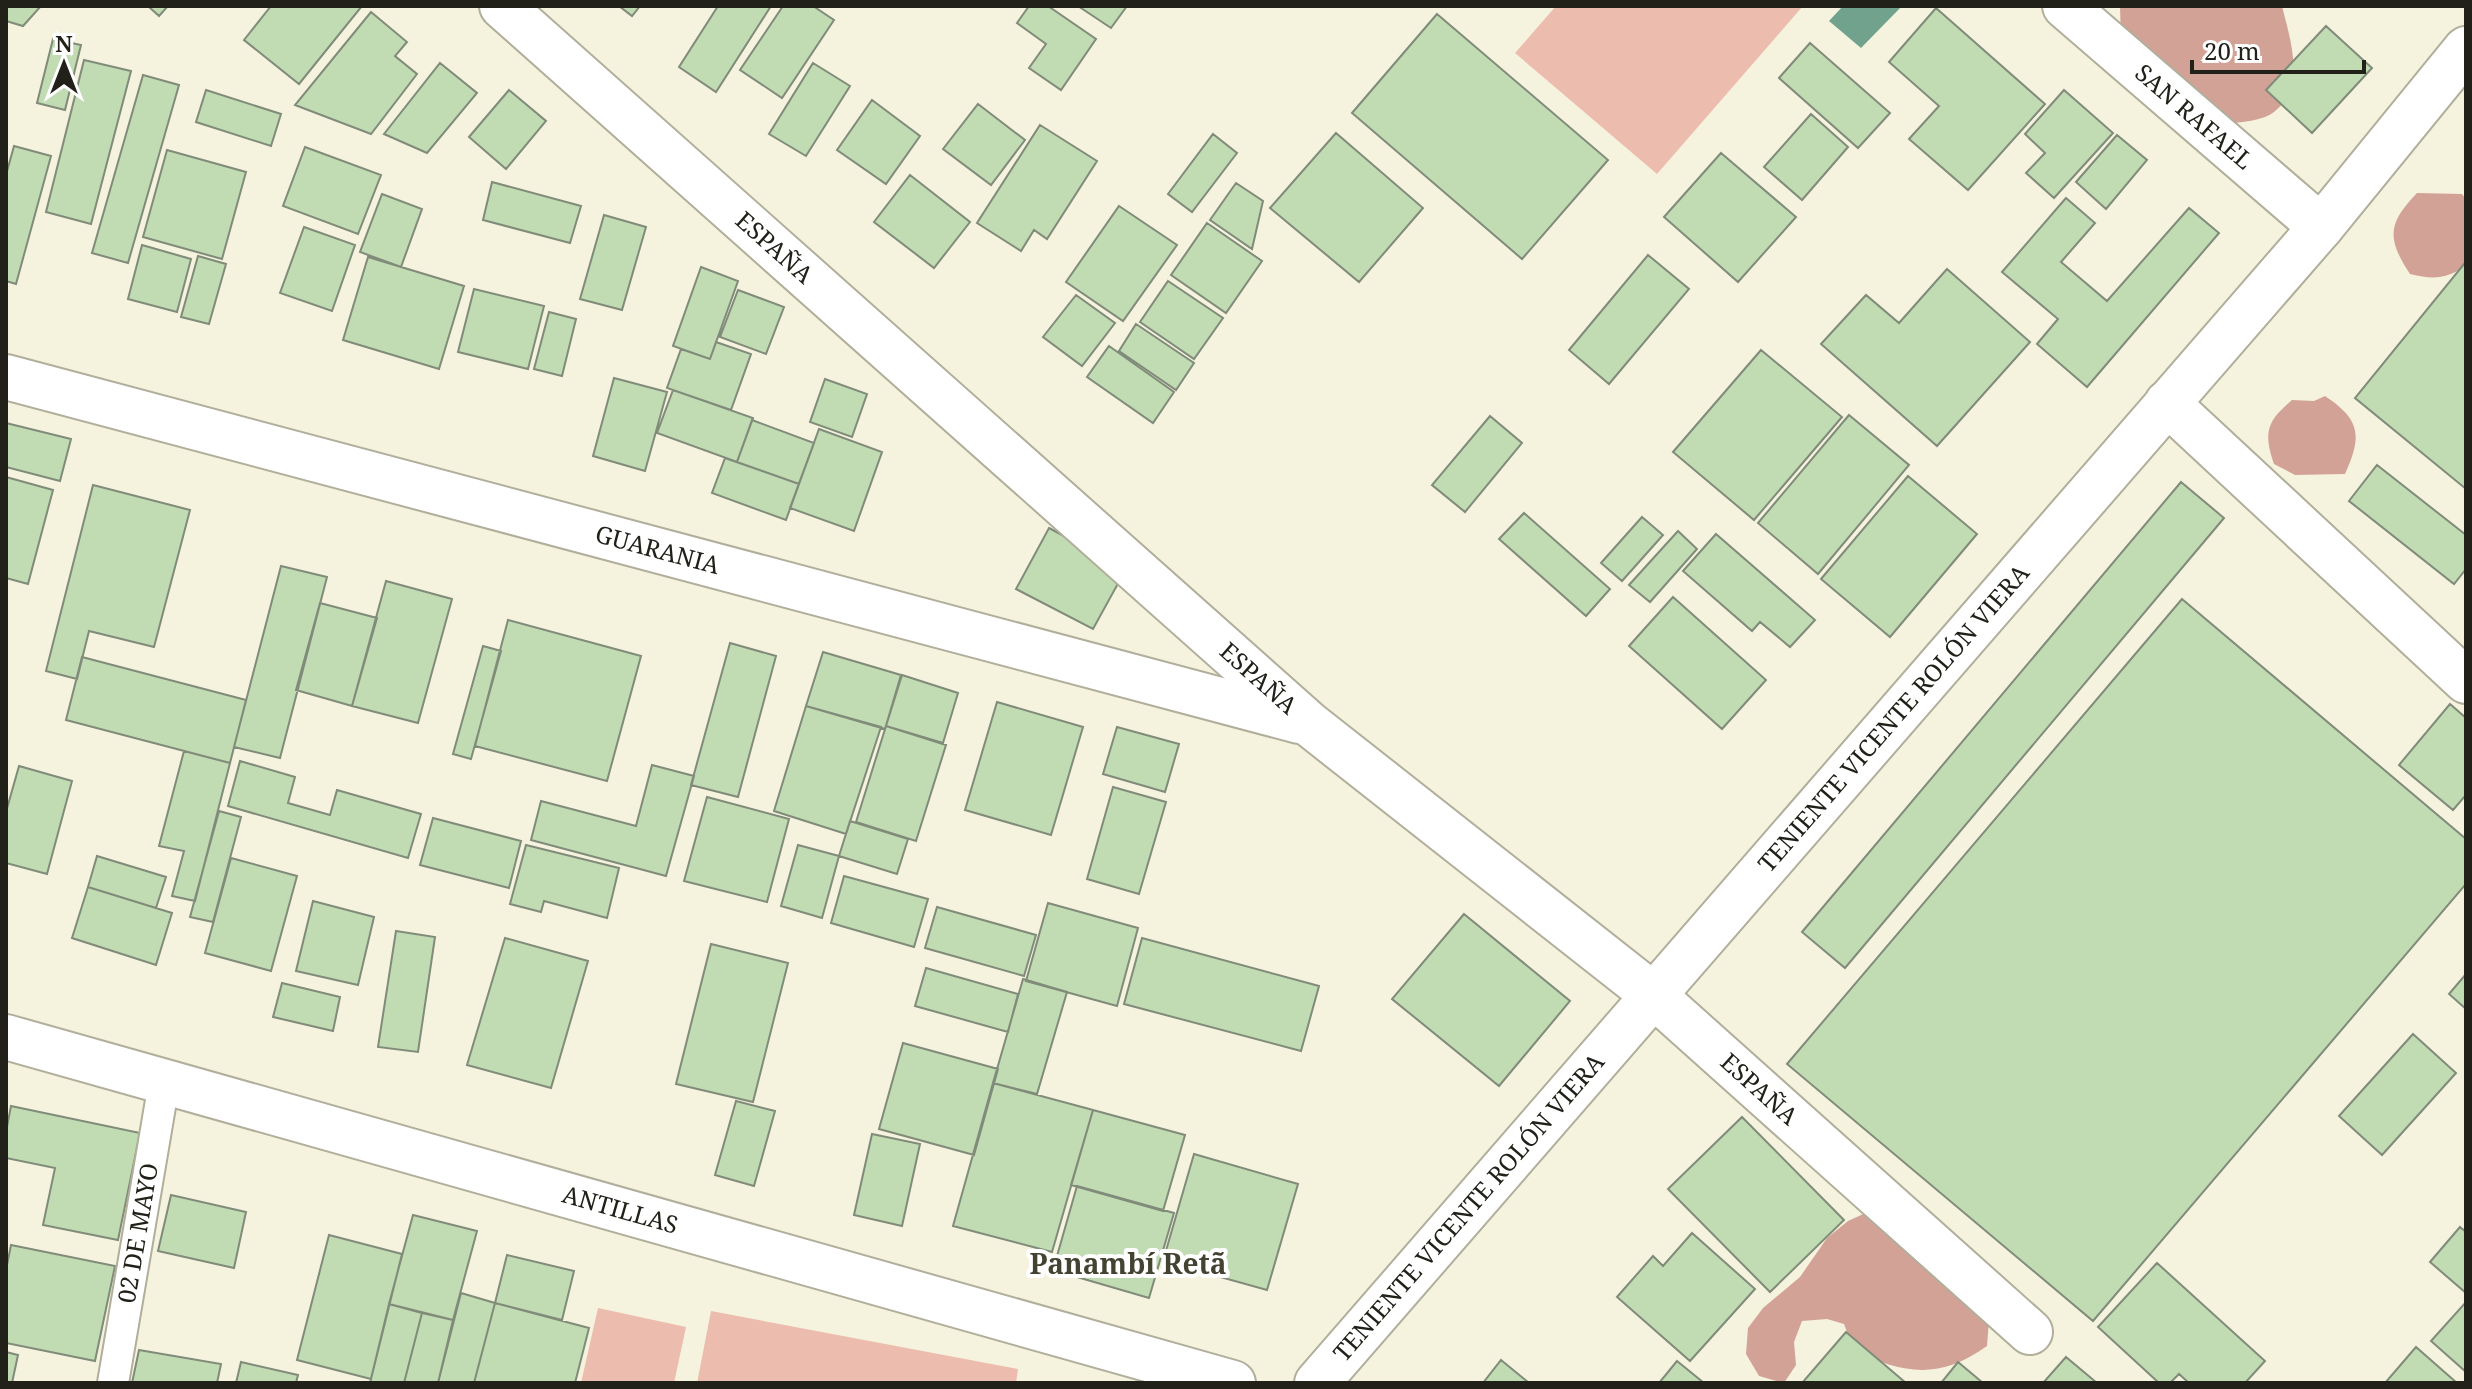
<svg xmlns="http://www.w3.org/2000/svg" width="2472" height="1389" viewBox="0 0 2472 1389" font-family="'Noto Serif',serif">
	<rect width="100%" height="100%" fill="#f5f3de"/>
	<path fill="#ecbcaf" d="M1556 6H1803L1657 174 1515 53Z
		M598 1308 686 1327 674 1383H581Z
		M711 1311 1018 1369 1016 1383H697Z"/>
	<path fill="#d3a296" d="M2120 6H2282C2290 39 2307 87 2274 112 2263 121 2240 122 2226 124L2121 41Z
		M2417 193 2462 194 2466 199V266C2445 279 2434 280 2410 274 2387 239 2387 224 2417 193Z
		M2325 396C2361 420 2362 436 2345 474L2295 475 2274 464C2263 432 2267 421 2292 400L2314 401Z
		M1870 1211 1935 1255V1278L1989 1320 1987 1346C1940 1380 1904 1374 1854 1351L1844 1324 1827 1319 1802 1321 1794 1342 1796 1365 1784 1383 1759 1376 1746 1354 1748 1328 1763 1308 1800 1277 1827 1238 1848 1221Z"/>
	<path fill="#71a28e" d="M1843 6H1902L1861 48 1829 21Z"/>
	<path fill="#c1dbb3" stroke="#808b7a" stroke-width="2" d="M6 6H41L23 26 6 21Z
		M148 6H168L159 16Z
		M271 6H362L299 84 244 40Z
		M619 6H640L632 16Z
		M718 6H771L716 92 679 67Z
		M783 6H813L834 20 782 98 740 70Z
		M1029 6H1048L1096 39 1061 90 1029 68 1046 44 1017 23Z
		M1078 6H1127L1111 28Z
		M1936 8 2045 104 1968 190 1909 139 1939 106 1889 62Z
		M371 12 407 42 395 56 417 74 371 134 295 105Z
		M1437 14 1608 160 1522 259 1352 113Z
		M2326 26 2372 68 2312 133 2266 90Z
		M53 39 81 45 65 110 37 103Z
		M1810 43 1890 113 1858 148 1779 78Z
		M84 60 131 71 91 224 46 212Z
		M440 63 477 93 427 153 384 134Z
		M813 63 850 86 806 156 769 134Z
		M143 75 179 85 128 263 92 253Z
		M206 90 281 114 271 146 196 122Z
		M509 90 546 121 506 169 469 137Z
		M2064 90 2113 133 2054 198 2026 173 2045 153 2025 134Z
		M872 100 920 136 886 184 837 150Z
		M978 104 1025 140 991 185 943 149Z
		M1811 114 1848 147 1802 200 1764 167Z
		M1040 125 1097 161 1047 239 1034 230 1021 251 977 223Z
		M1336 133 1423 208 1359 282 1270 208Z
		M1213 134 1237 153 1192 212 1168 194Z
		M2117 135 2147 160 2106 209 2076 182Z
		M14 146 51 156 16 284 6 281V175Z
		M305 147 381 175 358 234 283 206Z
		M167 150 246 172 222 259 143 237Z
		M1721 153 1796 217 1738 282 1664 217Z
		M910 175 970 222 934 268 874 222Z
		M492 182 581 206 570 243 483 220Z
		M1236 183 1263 201 1252 249 1210 220Z
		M382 194 422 209 401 267 360 252Z
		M2066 198 2095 223 2061 262 2107 301 2189 208 2219 233 2087 387 2037 344 2058 319 2002 272Z
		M1119 206 1177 245 1123 321 1066 282Z
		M604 215 646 227 622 310 580 299Z
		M1207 223 1262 261 1226 313 1171 275Z
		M304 227 355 245 332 311 280 293Z
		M142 245 191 259 177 312 128 299Z
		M1648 255 1689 289 1609 384 1569 350Z
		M198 256 226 264 209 324 181 317Z
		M368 257 464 286 439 369 343 340Z
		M2464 264 2466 266V489L2355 398Z
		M701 267 738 281 710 359 673 346Z
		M1947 269 2030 342 1937 446 1821 344 1866 295 1899 323Z
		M1168 281 1223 318 1194 359 1140 322Z
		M474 289 544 306 528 369 458 352Z
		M738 290 784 307 766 354 720 337Z
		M1076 295 1115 323 1082 366 1043 337Z
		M549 312 576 319 562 376 534 369Z
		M1136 324 1194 363 1176 390 1119 351Z
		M716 342 751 354 731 410 667 388 681 349 710 359Z
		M1109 346 1174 392 1153 423 1087 377Z
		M1761 350 1842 417 1754 520 1673 452Z
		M614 378 667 392 645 471 593 456Z
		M825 379 867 394 852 437 810 422Z
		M673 390 753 418 737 462 657 433Z
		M1849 415 1909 465 1818 574 1758 523Z
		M1490 416 1522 443 1465 512 1432 485Z
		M752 420 814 443 799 484 737 462Z
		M6 423 71 439 60 481 6 467Z
		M819 429 882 452 854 531 790 508Z
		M725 458 799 484 786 520 712 493Z
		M2377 465 2466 535V569L2454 584 2349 501Z
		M1908 476 1977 534 1890 637 1821 579Z
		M6 477 53 490 28 584 6 578Z
		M2181 482 2224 518 1845 968 1802 932Z
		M93 485 190 510 154 647 89 631 77 679 46 671Z
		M1524 513 1610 589 1586 616 1499 539Z
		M1642 517 1663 535 1622 581 1601 563Z
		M1049 528 1126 569 1093 629 1016 589Z
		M1678 531 1697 549 1650 602 1629 585Z
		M1716 534 1815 620 1790 647 1760 622 1752 631 1683 571Z
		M281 566 327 577 280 758 234 747Z
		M386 581 452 599 418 723 352 706Z
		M1673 597 1766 680 1722 729 1629 646Z
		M2182 599 2466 839V884L2093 1321 1787 1064Z
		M320 603 377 618 352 706 296 690Z
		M508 620 641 656 607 781 475 746Z
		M730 643 776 656 738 797 691 785Z
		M483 646 501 651 471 759 453 754Z
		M823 652 901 675 885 729 806 706Z
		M82 657 246 700 230 763 66 720Z
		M902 675 958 693 943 743 886 726Z
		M997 702 1083 727 1051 835 965 810Z
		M2450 704 2466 718V795L2453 810 2399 765Z
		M806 706 881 727 846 834 774 811Z
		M886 726 946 745 916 841 856 822Z
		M1117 727 1179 744 1165 792 1103 774Z
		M184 751 230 763 195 901 172 896 184 851 159 846Z
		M240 761 295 777 288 803 330 815 337 790 421 814 408 858 228 806Z
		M652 765 694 776 666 876 531 840 541 801 636 826Z
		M19 766 72 781 47 874 6 863V812Z
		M1113 787 1166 802 1139 894 1087 879Z
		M707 797 789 819 767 902 684 881Z
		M219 811 241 817 213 922 190 917Z
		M433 818 521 841 509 888 420 865Z
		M850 821 908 839 897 874 839 856Z
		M526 845 619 868 607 918 544 901 541 912 510 904Z
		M798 845 839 856 822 918 781 906Z
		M97 856 166 877 156 908 88 887Z
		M231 858 297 876 271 971 205 953Z
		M844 876 928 899 914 947 831 923Z
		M88 887 172 913 156 965 72 938Z
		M313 901 374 917 358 985 296 971Z
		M1048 903 1138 928 1117 1006 1026 981Z
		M937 907 1036 935 1024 976 925 948Z
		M1464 914 1570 1001 1499 1086 1392 999Z
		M396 931 435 937 418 1052 378 1047Z
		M505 938 588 961 551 1088 467 1065Z
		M1142 938 1319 986 1301 1051 1124 1004Z
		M711 944 788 963 753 1102 676 1084Z
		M926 968 1018 994 1008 1032 915 1006Z
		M2466 974V1009L2449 994Z
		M1023 979 1067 992 1037 1094 993 1083Z
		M282 983 340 997 333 1031 273 1017Z
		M2413 1034 2456 1073 2382 1155 2339 1116Z
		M903 1043 998 1069 974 1155 879 1129Z
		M993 1083 1093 1110 1052 1252 953 1226Z
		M736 1101 775 1111 754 1186 715 1175Z
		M11 1106 140 1133 118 1240 43 1225 55 1168 6 1158V1132Z
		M1093 1110 1185 1135 1163 1211 1071 1185Z
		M1742 1117 1844 1220 1770 1292 1668 1189Z
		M872 1134 920 1144 902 1226 854 1215Z
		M1194 1154 1298 1184 1267 1290 1163 1261Z
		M1077 1186 1174 1213 1149 1298 1053 1270Z
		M171 1195 246 1212 234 1268 158 1251Z
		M413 1215 477 1231 453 1320 389 1304Z
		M2460 1227 2466 1232V1293L2430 1262Z
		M1692 1233 1755 1289 1690 1361 1617 1297 1653 1256 1663 1266Z
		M329 1235 402 1254 371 1379 297 1360Z
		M11 1245 115 1266 95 1361 6 1343V1270Z
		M507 1255 574 1271 562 1320 495 1303Z
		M2157 1263 2265 1361 2245 1383H2189L2179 1374 2170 1383H2159L2098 1327Z
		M461 1293 495 1303 474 1383H438Z
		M2466 1302V1372L2431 1341Z
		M495 1303 589 1328 575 1383H474Z
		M389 1304 422 1313 404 1383H370Z
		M422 1313 453 1320 438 1383H404Z
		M1846 1332 1906 1383H1802Z
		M2416 1347 2457 1383H2385Z
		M139 1350 221 1364 217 1383H132Z
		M6 1352 18 1355 12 1383H6Z
		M2066 1357 2097 1383H2043Z
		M1501 1360 1529 1383H1483Z
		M1677 1361 1704 1383H1659Z
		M241 1362 298 1375 296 1383H236Z
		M1958 1362 1983 1383H1941Z"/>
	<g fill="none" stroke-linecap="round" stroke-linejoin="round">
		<g stroke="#b1ae9b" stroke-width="34">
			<g id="lane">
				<path id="s1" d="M113 1383 164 1083"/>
			</g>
		</g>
		<g stroke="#b1ae9b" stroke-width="48">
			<g id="street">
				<path id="s2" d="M502 6 1308 723 1652 994 2030 1332"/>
				<path id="s3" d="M2065 6 2321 227"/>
				<path id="s4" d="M6 377 1299 721"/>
				<path d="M2167 403 2466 681"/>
				<path id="s5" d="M1317 1383 2321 227 2466 49"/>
			</g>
		</g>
		<g stroke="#b1ae9b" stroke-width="48">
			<g id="secondary">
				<path id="s6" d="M6 1037 1233 1383"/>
			</g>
		</g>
		<use href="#lane" stroke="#fff" stroke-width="30"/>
		<use href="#street" stroke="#fff" stroke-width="44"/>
		<use href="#secondary" stroke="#fff" stroke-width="44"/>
	</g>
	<g text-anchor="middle" stroke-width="8" stroke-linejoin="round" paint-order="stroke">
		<g font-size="24" fill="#212019" stroke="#fff">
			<text dy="8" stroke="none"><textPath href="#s3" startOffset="170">SAN RAFAEL</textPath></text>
			<text dy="8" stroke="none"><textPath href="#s2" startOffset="364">ESPAÑA</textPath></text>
			<text dy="8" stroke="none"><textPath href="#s4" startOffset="674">GUARANIA</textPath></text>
			<text dy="8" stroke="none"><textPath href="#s2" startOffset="1012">ESPAÑA</textPath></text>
			<text dy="8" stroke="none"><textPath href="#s5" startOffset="880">TENIENTE VICENTE ROLÓN VIERA</textPath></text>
			<text dy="8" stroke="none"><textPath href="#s2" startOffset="1660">ESPAÑA</textPath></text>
			<text dy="8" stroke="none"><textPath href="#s5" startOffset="232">TENIENTE VICENTE ROLÓN VIERA</textPath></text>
			<text dy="8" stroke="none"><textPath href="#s6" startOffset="638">ANTILLAS</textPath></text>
			<text dy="8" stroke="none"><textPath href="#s1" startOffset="152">02 DE MAYO</textPath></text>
		</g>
		<g font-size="28" font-weight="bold" fill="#444231" stroke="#fff">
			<text x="1128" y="1274">Panambí Retã</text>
		</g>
	</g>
	<rect width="2472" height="1389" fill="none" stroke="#212019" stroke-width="16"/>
	<g transform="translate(64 64)" stroke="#ffffff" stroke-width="6" paint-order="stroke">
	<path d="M0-6L14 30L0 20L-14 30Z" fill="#212019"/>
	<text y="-12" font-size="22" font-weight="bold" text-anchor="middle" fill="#212019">N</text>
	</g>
	<path d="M2192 60v12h172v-12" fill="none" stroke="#212019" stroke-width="4"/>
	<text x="2204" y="60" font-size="24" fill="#212019" stroke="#ffffff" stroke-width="6" paint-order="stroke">20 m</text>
</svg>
